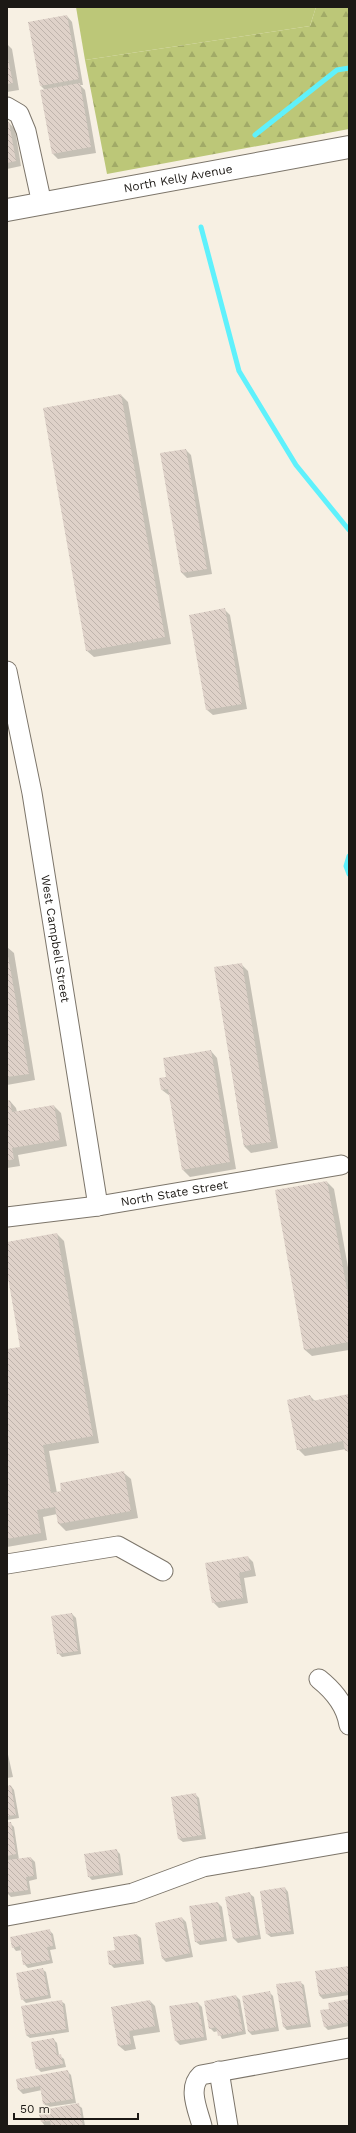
<svg xmlns="http://www.w3.org/2000/svg" width="356" height="2133" viewBox="0 0 356 2133" font-family="'Work Sans',sans-serif">
	<defs>
		<pattern id="forest-firs" width="22" height="20" patternUnits="userSpaceOnUse"><rect width="22" height="20" fill="#bcc778"/><path d="M5 1l3.5 6h-7zM16 11l3.5 6h-7z" fill="#a1aa67"/></pattern>
		<pattern id="building-back-hatch" width="6" height="6" patternUnits="userSpaceOnUse"><rect width="6" height="6" fill="#dfd2c9"/><path d="M-1 5l2 2M0 0l6 6M5-1l2 2" fill="none" stroke="#bfb4ac"/></pattern>
	</defs>
	<rect width="100%" height="100%" fill="#f7f0e3"/>
	<path fill="#bcc778" d="M76 7H316L310 26 85 60Z"/>
	<path fill="url(#forest-firs)" d="M316 7H349V129L107 174 85 60 310 26Z"/>
	<path fill="#0003" d="M67 16 72 22 83 85H80L85 90 96 153 58 159 53 154 45 90 41 86Z
		M7 44 12 49 19 90 7 92Z
		M9 123 15 129 21 166 7 169V124Z
		M121 395 128 402 171 644 94 657 87 651Z
		M186 450 191 455 212 574 187 578 182 573 161 454Z
		M224 609 230 615 247 709 213 715 207 710Z
		M7 947 14 953 35 1080 7 1085Z
		M241 964 248 971 278 1148 251 1153 244 1146 215 968Z
		M211 1051 217 1058 236 1169 190 1177 183 1170 170 1096 162 1090 167 1078Z
		M10 1101 16 1108 17 1112 54 1106 61 1113 67 1146 18 1155 20 1166 7 1168V1102Z
		M327 1182 334 1189 349 1273V1350L312 1356 305 1350Z
		M57 1234 64 1241 99 1443 49 1451 57 1493 124 1473 131 1479 138 1518 66 1531 59 1524 57 1514 43 1517 47 1540 7 1547V1350L21 1348 7 1266V1243Z
		M349 1395V1454L346 1449 305 1456 298 1449 310 1396 315 1401Z
		M248 1557 253 1562 256 1576 244 1578 248 1603 219 1608 213 1602Z
		M72 1614 76 1618 81 1654 62 1657 58 1653Z
		M7 1750 13 1777 7 1778Z
		M11 1786 14 1790 19 1818 7 1820V1787Z
		M195 1794 199 1798 206 1839 183 1842 179 1839Z
		M7 1823H10L14 1827 19 1860 31 1858 35 1862 37 1879 29 1881 31 1894 11 1897 7 1893Z
		M116 1850 120 1854 123 1875 92 1880 89 1877Z
		M285 1888 288 1892 294 1934 271 1937 267 1934Z
		M250 1894 254 1897 261 1939 238 1943 234 1939 226 1898Z
		M218 1903 222 1907 227 1941 200 1945 196 1942Z
		M182 1918 186 1922 193 1957 166 1962 162 1958Z
		M49 1930 53 1934 56 1949 50 1950 53 1963 28 1968 24 1964 22 1950 16 1951 13 1947Z
		M137 1935 141 1938 144 1964 114 1968 110 1964 116 1950Z
		M349 1967V1995L323 1999 319 1995Z
		M42 1969 46 1972 51 1998 26 2003 22 1999Z
		M300 1982 304 1985 311 2027 287 2030 284 2027Z
		M269 1992 273 1996 279 2031 252 2035 249 2032Z
		M236 1996 240 2000 246 2034 222 2039 218 2031 214 2032 210 2028Z
		M349 2000V2026L328 2030 324 2026Z
		M61 2001 65 2004 69 2032 30 2038 26 2035Z
		M150 2001 155 2006 160 2032 133 2036 136 2049 125 2051 119 2046 113 2007Z
		M198 2003 202 2007 207 2040 180 2045 176 2041 171 2007Z
		M53 2039 57 2043 59 2055 64 2059 66 2067 41 2072 37 2068Z
		M67 2071 71 2075 76 2103 48 2107 44 2104 42 2090 23 2094 19 2090Z
		M78 2105 82 2108 85 2126H45L42 2122 40 2112Z"/>
	<g fill="none" stroke-linecap="round" stroke-linejoin="round">
		<path stroke="#5ff1fc" stroke-width="5" d="M255 135 337 70 349 68
			M201 227 239 371 296 465 349 530
			M349 856 346 866 349 874"/>
	</g>
	<path fill="url(#building-back-hatch)" d="M67 15 79 79 40 86 28 22Z
		M7 54 13 83 7 84Z
		M80 83 91 147 52 154 40 90Z
		M9 122 16 161 7 163V123Z
		M121 394 165 637 86 651 43 408Z
		M186 449 207 569 181 573 160 453Z
		M225 608 242 704 206 710 189 615Z
		M7 950 29 1074 7 1077Z
		M242 963 271 1142 244 1146 214 967Z
		M211 1050 230 1162 182 1170 168 1089 161 1090 159 1078 166 1077 163 1058Z
		M10 1100 12 1112 54 1105 60 1140 12 1148 14 1159 7 1161V1101Z
		M327 1181 349 1300V1342L304 1350 275 1190Z
		M57 1233 93 1436 43 1445 51 1493 61 1491 60 1483 124 1471 131 1511 58 1524 55 1507 37 1510 41 1533 7 1539V1349L20 1347 7 1272V1242Z
		M349 1394V1451H345L343 1441 297 1450 287 1400 310 1395 312 1401Z
		M248 1556 251 1570 239 1573 243 1598 212 1603 205 1563Z
		M72 1613 78 1651 57 1654 51 1616Z
		M11 1785 16 1815 7 1816V1786Z
		M196 1793 202 1835 178 1839 171 1797Z
		M7 1822H11L16 1854 7 1856Z
		M117 1849 120 1872 88 1877 84 1854Z
		M31 1857 34 1876 26 1877 28 1890 7 1893V1860Z
		M285 1887 291 1931 266 1934 260 1891Z
		M250 1892 258 1935 233 1939 225 1897Z
		M218 1902 224 1937 195 1942 189 1906Z
		M182 1917 190 1953 162 1959 155 1923Z
		M50 1929 53 1946 47 1947 50 1960 23 1965 20 1946 12 1948 10 1937Z
		M137 1934 141 1960 109 1965 107 1951 115 1950 113 1937Z
		M349 1966V1991L319 1995 315 1971Z
		M43 1968 48 1995 21 2000 16 1973Z
		M301 1981 308 2023 283 2027 276 1984Z
		M270 1991 276 2027 248 2032 242 1996Z
		M236 1995 243 2031 218 2036 216 2027 209 2029 204 2001Z
		M349 1999V2022L324 2027 320 2010 329 2009 328 2003Z
		M62 2000 66 2029 26 2035 21 2006Z
		M150 2000 155 2026 129 2031 131 2044 118 2046 111 2007Z
		M198 2002 204 2037 175 2041 169 2006Z
		M54 2038 57 2055 61 2054 63 2064 36 2069 31 2042Z
		M68 2070 73 2099 43 2104 40 2086 18 2090 16 2079Z
		M79 2103 83 2126H51L50 2121 41 2122 38 2111Z"/>
	<g fill="none" stroke-linecap="round" stroke-linejoin="round">
		<g stroke="#7c756a" stroke-width="21">
			<g id="street">
				<path d="M7 107 19 114 26 131 42 204"/>
				<path id="s1" d="M7 671 32 793 98 1206"/>
				<path id="s2" d="M7 1217 98 1206 341 1165"/>
				<path d="M7 1564 118 1546 163 1571"/>
				<path d="M319 1679C334 1691 346 1705 349 1725"/>
				<path d="M7 1916 133 1893 203 1867 349 1842"/>
				<path d="M219 2071 228 2126"/>
				<path d="M202 2126C198 2110 187 2088 201 2075L349 2048"/>
			</g>
		</g>
		<g stroke="#7c756a" stroke-width="24">
			<g id="secondary">
				<path id="s3" d="M7 210 349 147"/>
			</g>
		</g>
		<use href="#street" stroke="#fff" stroke-width="19"/>
		<use href="#secondary" stroke="#fff" stroke-width="22"/>
	</g>
	<g text-anchor="middle" stroke-width="3" stroke-linejoin="round" paint-order="stroke">
		<g font-size="12" fill="#1c1915" stroke="#f7f0e3">
			<text dy="4" stroke="none"><textPath href="#s3" startOffset="174">North Kelly Avenue</textPath></text>
			<text dy="4" stroke="none"><textPath href="#s1" startOffset="272">West Campbell Street</textPath></text>
			<text dy="4" stroke="none"><textPath href="#s2" startOffset="169">North State Street</textPath></text>
		</g>
	</g>
	<rect width="356" height="2133" fill="none" stroke="#1c1915" stroke-width="16"/>
	<path d="M14 2113v6h124v-6" fill="none" stroke="#1c1915" stroke-width="2"/>
	<text x="20" y="2113" font-size="12" fill="#1c1915" stroke="#f7f0e3" stroke-width="3" paint-order="stroke">50 m</text>
</svg>
